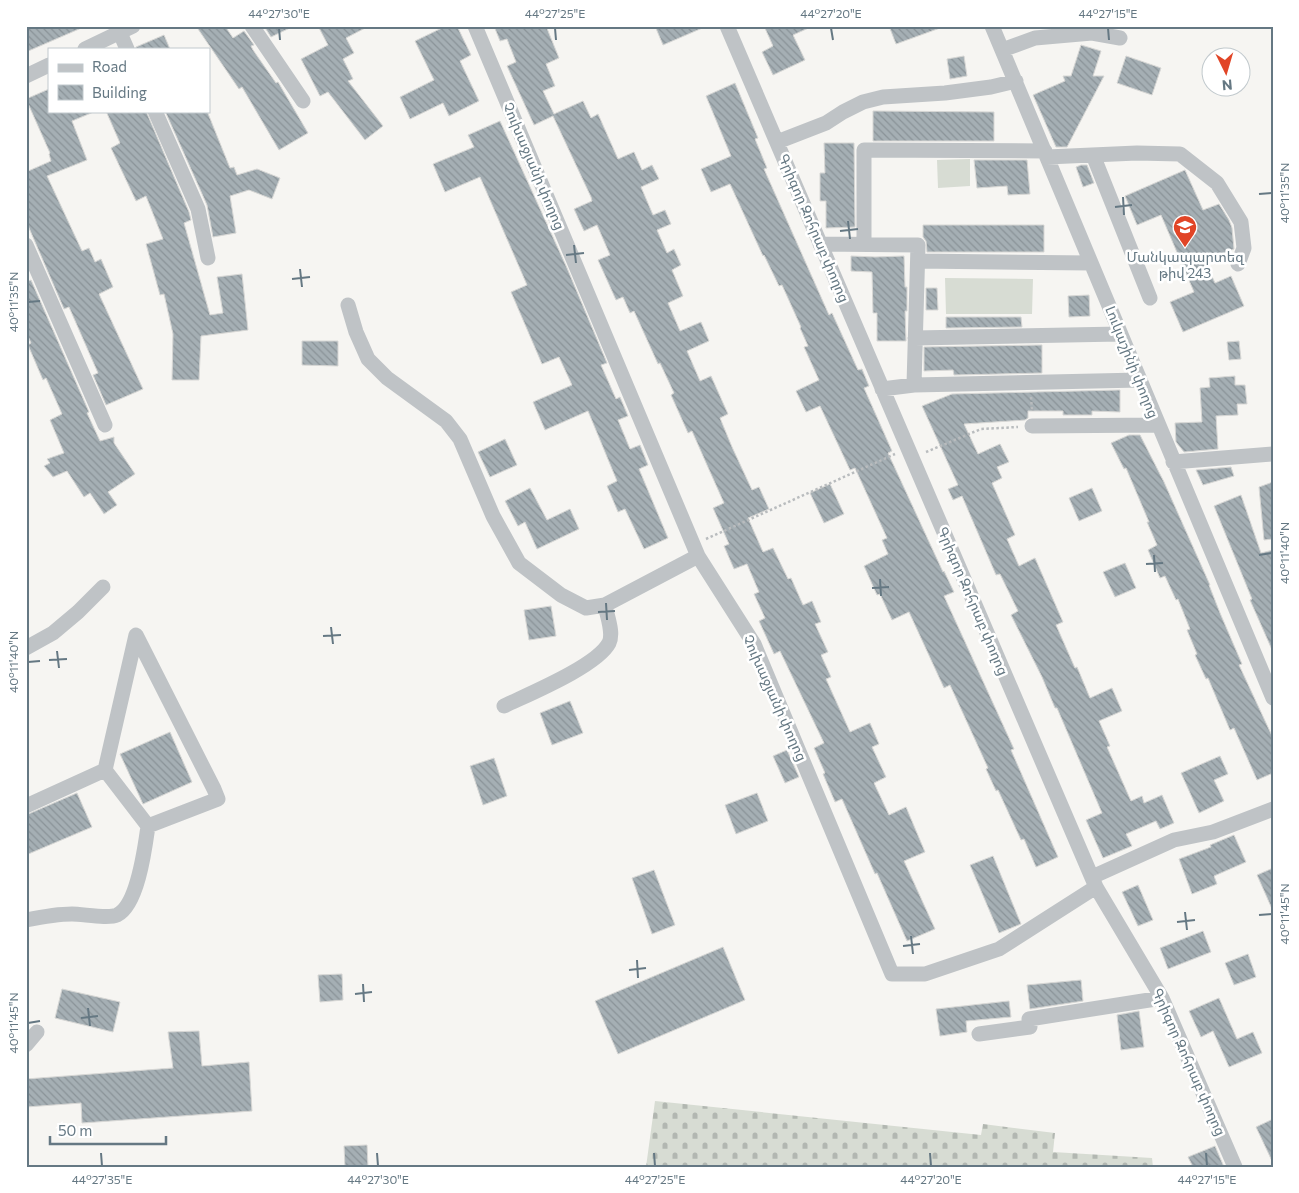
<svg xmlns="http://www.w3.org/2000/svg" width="1299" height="1193" viewBox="0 0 1299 1193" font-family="Commissioner,'Noto Sans Armenian',sans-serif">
	<defs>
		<pattern id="cemetery-stones" width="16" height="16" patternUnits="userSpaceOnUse" patternTransform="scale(1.25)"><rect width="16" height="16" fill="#d7dcd3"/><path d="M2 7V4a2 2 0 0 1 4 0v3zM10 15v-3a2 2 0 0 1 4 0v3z" fill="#b2b7b1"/></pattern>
		<pattern id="building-back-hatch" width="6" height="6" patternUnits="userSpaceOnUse" patternTransform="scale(1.25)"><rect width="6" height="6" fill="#a5afb4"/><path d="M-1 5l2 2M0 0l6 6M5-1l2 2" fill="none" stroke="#8a9398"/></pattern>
	</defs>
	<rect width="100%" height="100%" fill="#f6f5f2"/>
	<path fill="url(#cemetery-stones)" d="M655 1101 981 1135 983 1124 1055 1133 1053 1152 1152 1158 1153 1167H646Z"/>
	<path fill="#d7dcd3" d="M970 159V186L938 188 937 160Z
		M945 278 1033 279 1032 314H946Z"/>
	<path fill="url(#building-back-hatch)" stroke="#d7d7d5" d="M26 26H86L26 52Z
		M196 26H225L233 38 244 31 254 45 251 46 253 50 276 83 278 82 308 133 279 150 242 87 239 89Z
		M264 26H294L271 37Z
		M318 26H369L346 38 354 53 343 59 353 79 348 81 383 126 365 140 328 92 320 96 301 59 328 45Z
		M446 26H457L471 55 460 61 479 101 449 116 443 103 410 119 400 97 434 80 415 41Z
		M494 26H546L559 58 546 64 555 86 543 91 554 114 583 101 591 118 598 114 618 159 634 152 642 170 652 165 659 179 641 187 653 215 665 210 671 224 657 230 667 253 674 249 681 265 672 270 683 296 668 303 680 331 701 322 709 341 687 351 700 381 711 376 728 414 720 418 732 447 752 490 759 487 769 509 748 518 763 552 773 548 788 579 791 578 803 605 812 601 821 622 815 624 828 652 821 655 831 677 826 679 850 732 870 723 879 744 872 747 886 777 874 783 889 815 906 807 925 852 904 861 935 929 907 941 877 873 875 874 842 799 835 802 823 774 825 773 814 748 824 743 780 651 774 654 759 621 765 618 754 594 759 592 747 564 734 569 724 546 729 544 713 508 724 503 707 465 692 431 688 433 671 395 674 393 660 363 658 364 634 311 630 313 623 297 616 300 598 260 610 255 597 225 584 231 574 209 592 201 591 197 553 116 534 125 507 66 516 62 507 39 500 41Z
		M655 26H707L663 45Z
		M764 26H813L793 35 805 60 773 75 762 52 773 46Z
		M889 26H940V28L896 44Z
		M164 35 170 49H136V47Z
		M1081 45 1101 51 1093 76H1104L1067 147H1056L1033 95 1065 81 1063 76H1071Z
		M964 56 967 76 950 79 947 59Z
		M1126 56 1161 68 1152 95 1117 83Z
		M735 83 758 138 755 139 767 168 764 169 829 315 832 313 858 370 862 369 869 386 864 388 892 451 888 453 943 572 944 571 954 592 944 596 1014 749 1011 750 1058 857 1036 867 1024 839 1021 840 998 790 996 791 986 769 988 768 950 685 944 688 909 612 892 620 880 594 877 595 864 566 888 554 882 540 887 538 855 468 850 470 820 406 806 412 796 391 819 380 804 347 808 346 800 328 801 327 782 285 779 286 764 255 763 256 730 184 711 192 701 169 731 156 706 96Z
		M49 89V111H96L72 121 87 160 47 176 82 251 89 248 95 262 101 259 113 287 99 294 143 389 106 405 93 375 98 373 69 307 64 309 26 221V172L51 161 49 154 50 153 26 99Z
		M106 111H146L189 212 191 220 184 223 210 315 223 313 217 277 242 274 248 330 201 336 199 380H172L173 334 164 294 160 295 146 244 163 239 146 196 136 201 111 148 120 143Z
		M165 111H207L230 168 234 167 237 175 257 169 280 178 272 199 249 190 230 196 236 233 213 237 207 205Z
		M873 111 994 112V141H873Z
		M500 121 567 268 607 363 601 365 616 399 620 397 628 416 618 420 630 449 640 445 648 465 639 469 668 538 644 549 625 509 618 512 607 486 617 481 588 411 545 430 533 402 572 385 559 357 542 364 511 292 527 285 480 177 445 192 433 164 474 147 468 135Z
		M824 143H854L855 227 826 228V201H820V173H825Z
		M974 160H1027L1030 194 1008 195 1007 186 977 188Z
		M1081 165H1087L1094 183 1083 187 1076 167Z
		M1185 170 1203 210 1219 204 1229 220 1232 228 1234 249 1205 261 1215 283 1231 276 1244 306 1183 332 1170 302 1194 292 1161 215 1137 225 1125 196Z
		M923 225H1044V252H927L926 241 923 237Z
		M851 256 875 257 904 256 905 287H907V311H905L906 341H877V313H873L872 272 851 271Z
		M31 280 89 412 87 413 100 441 114 437V443L135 474 108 492 117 505 104 514 90 493 84 497 67 471 53 477 44 466 50 463 47 459 64 453 50 420 62 414 46 378 43 380 28 345 31 343 26 332V282Z
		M926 288H937L938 310H926Z
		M1089 295 1090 316 1069 317 1068 296Z
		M946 317H1021L1022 327 946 328Z
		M302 341H338V366L302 365Z
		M1239 341 1241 359 1229 360 1227 342Z
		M1042 345V373L954 375 953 370 924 371V347Z
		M1235 376V385H1245L1247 404H1237L1238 415 1216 416 1218 449 1184 452 1176 442 1175 423 1202 422 1200 388 1210 387 1209 378Z
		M1120 390V412L1092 411V415H1063V411H1028V418L1025 420 964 424 978 454 1000 444 1009 462 997 467 1002 478 992 483 1015 535 1007 539 1019 566 1035 558 1063 622 1056 625 1075 668 1077 667 1090 698 1112 688 1122 711 1099 721 1110 746 1107 747 1131 801 1142 796 1144 803 1162 795 1174 823 1160 829 1156 821 1126 834 1132 846 1103 858 1086 820 1102 813 1057 708H1055L1042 677 1011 615 1018 611 1000 574 996 575 962 496 953 500 948 489 958 485 922 406 952 394Z
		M1129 435H1140L1164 482 1210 585H1209L1220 613 1242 664 1239 665 1273 738V773L1257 780 1234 728 1230 730 1208 678 1206 679 1195 655 1197 654 1187 630 1190 629 1178 599 1176 600 1165 576 1160 578 1148 550 1157 545 1147 522H1149L1126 468 1124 469 1111 443Z
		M505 439 517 465 490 477 478 452Z
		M1231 467 1234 476 1203 485 1196 470Z
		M1273 482V539L1264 540 1259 487Z
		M830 484 844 514 824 523 810 493Z
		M530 488 547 520 570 509 579 529 537 549 525 522 518 526 505 501Z
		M1092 488 1102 511 1079 521 1069 498Z
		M1241 495 1261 553 1273 550V652L1250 600 1252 599 1214 506Z
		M1125 563 1136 588 1115 597 1103 572Z
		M551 606 556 636 529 640 524 610Z
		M570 701 583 733 552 745 540 713Z
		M170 732 192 782 143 804 120 754Z
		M787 750 799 777 785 783 773 756Z
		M1220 756 1228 774 1214 780 1224 801 1199 813 1181 773Z
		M494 758 507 796 483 805 470 766Z
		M77 793 92 827 26 855V815Z
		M757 793 768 821 736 834 725 805Z
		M1234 835 1246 862 1214 876 1217 884 1192 894 1179 859 1211 847 1210 845Z
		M993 856 1021 924 999 933 970 865Z
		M1273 868V911L1257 875Z
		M654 870 675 925 652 934 632 878Z
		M1138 885 1153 920 1138 926 1122 892Z
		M1203 931 1211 952 1168 969 1160 948Z
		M723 947 745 1000 618 1054 595 1001Z
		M1248 954 1256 977 1234 985 1225 963Z
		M342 974 343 1000 320 1002 318 975Z
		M1081 980 1083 1001 1030 1009 1027 985Z
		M62 989 120 1002 113 1032 55 1018Z
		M1219 998 1237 1039 1253 1032 1262 1053 1229 1067 1213 1031 1201 1037 1189 1011Z
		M1009 1001 1011 1017 966 1021 967 1032 940 1036 936 1009Z
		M1139 1011 1144 1047 1121 1050 1117 1015Z
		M199 1031 202 1066 249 1062 252 1111 82 1123 81 1103 26 1107V1079L173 1068 168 1032Z
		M1273 1119V1163L1256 1127Z
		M367 1145 368 1167H345L344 1146Z
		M1215 1146 1224 1167H1193L1188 1157Z"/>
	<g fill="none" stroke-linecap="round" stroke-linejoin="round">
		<path stroke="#b9bcbe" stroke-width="2.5" stroke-dasharray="2.5 2.5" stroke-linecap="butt" d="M1031 397 1032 411
			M926 452 981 429 1018 427
			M706 539 895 454"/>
		<path stroke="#bfc3c6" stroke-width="15" d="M117 26 127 49
			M252 26 303 101
			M475 26 698 556 754 644 892 974H925L999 949 1096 887
			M727 26 1096 887 1162 998 1235 1167
			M992 26 1273 698
			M85 49 133 26
			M1002 50 1035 38 1092 33 1120 38
			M26 76 49 65
			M155 111 198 209 208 258
			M777 142 826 123 843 112 863 102 883 97 945 93 991 87 1016 81
			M1093 155 1150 298
			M1047 157 1137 153 1180 154 1217 183 1241 222 1244 248 1238 264
			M820 244 918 245 914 385 1140 380
			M864 244V150L1045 151
			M26 245 105 425
			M918 261 1091 263
			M348 305 356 332 368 359 387 378 446 421 460 439 493 516 519 563 561 595 586 608 605 605
			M915 338 1120 334
			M882 389 914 385
			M1032 426 1158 425
			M1173 462 1273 454
			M26 648 53 633 78 612 103 587
			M504 706C529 694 597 666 609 643 614 633 607 616 605 605L698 556
			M105 770 136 635 214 789 218 799 148 826
			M26 806 105 770 148 826C145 847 138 905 117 915 108 919 83 914 72 914 56 914 41 917 26 920
			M1092 877 1174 840 1213 832 1273 809
			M979 1034 1030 1027 1029 1019 1162 998
			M26 1045 37 1032"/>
	</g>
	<path fill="none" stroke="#657883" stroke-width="2" d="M279 28 280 40M555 28 556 40M831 28 833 40M1108 28 1109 40M1259 194 1272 193M1123 197 1124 215M1115 207 1132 205M848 221 850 239M840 231 858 229M574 245 576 263M566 255 584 253M300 269 302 287M292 279 310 277M28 302 40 301M1154 555 1155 572M1259 555 1272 553M1146 564 1163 563M880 579 881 596M872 588 889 587M606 603 607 620M598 612 615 611M331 627 333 644M323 636 341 635M57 651 59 668M49 660 67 659M28 662 40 661M1185 912 1187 930M1259 915 1272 914M1177 922 1195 920M911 936 913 954M903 946 920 944M637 960 638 978M629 970 646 968M363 984 364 1002M355 994 372 992M88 1008 90 1026M81 1018 98 1016M28 1023 40 1021M101 1153 102 1166M377 1153 378 1166M654 1153 655 1166M930 1153 931 1166M1206 1153 1207 1166"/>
	<defs>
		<g id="school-pin" transform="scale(1.25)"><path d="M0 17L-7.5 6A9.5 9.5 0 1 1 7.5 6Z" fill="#e14527" stroke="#fff"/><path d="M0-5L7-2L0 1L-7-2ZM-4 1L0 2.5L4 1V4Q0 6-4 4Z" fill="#fff"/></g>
	</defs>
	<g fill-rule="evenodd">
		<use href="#school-pin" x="1185" y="227"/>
	</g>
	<g text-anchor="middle" stroke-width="5" stroke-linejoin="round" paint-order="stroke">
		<g font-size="14" fill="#657883" stroke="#fff">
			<text transform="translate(534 166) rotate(67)" y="5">Չուխաջյանի փողոց</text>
			<text transform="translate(814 228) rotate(67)" y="5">Գրիգոր Զոհրաբ փողոց</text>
			<text transform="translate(1132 362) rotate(68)" y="5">Լուկաշինի փողոց</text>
			<text transform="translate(973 601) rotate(67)" y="5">Գրիգոր Զոհրաբ փողոց</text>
			<text transform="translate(775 698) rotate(66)" y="5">Չուխաջյանի փողոց</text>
			<text transform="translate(1189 1062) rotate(66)" y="5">Գրիգոր Զոհրաբ փողոց</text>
		</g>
		<g font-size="14" fill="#657883" stroke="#fff">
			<text x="1185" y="262">Մանկապարտեզ<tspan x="1185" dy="16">թիվ 243</tspan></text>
		</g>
	</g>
	<rect width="1299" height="1193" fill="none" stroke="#ffffff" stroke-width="55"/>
	<rect x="48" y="48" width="162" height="65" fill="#ffffff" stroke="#c1c9cd"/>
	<rect x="58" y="64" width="25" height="8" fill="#bfc3c6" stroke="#c1c9cd"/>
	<text x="92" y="72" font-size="15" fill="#657883">Road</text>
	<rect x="58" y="85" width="25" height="15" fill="url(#building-back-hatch)" stroke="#c1c9cd"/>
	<text x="92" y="98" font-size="15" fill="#657883">Building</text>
	<g transform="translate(1226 72) rotate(175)"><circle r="24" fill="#ffffff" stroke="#c1c9cd"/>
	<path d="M0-4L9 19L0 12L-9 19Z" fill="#e14527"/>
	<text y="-8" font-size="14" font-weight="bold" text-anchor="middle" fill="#657883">N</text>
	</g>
	<path d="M50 1136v8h116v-8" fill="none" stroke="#657883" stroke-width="2.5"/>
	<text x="58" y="1136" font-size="15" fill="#657883" stroke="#ffffff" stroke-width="4" paint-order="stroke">50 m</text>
	<rect x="28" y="28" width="1244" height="1138" fill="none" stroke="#657883" stroke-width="2"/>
	<g font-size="12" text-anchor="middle" fill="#657883">
		<text x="279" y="18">44°27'30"E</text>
		<text x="555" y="18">44°27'25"E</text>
		<text x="831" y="18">44°27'20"E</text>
		<text x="1108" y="18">44°27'15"E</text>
		<text transform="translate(1285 193) rotate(-90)" y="4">40°11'35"N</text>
		<text transform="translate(14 302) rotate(-90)" y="4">40°11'35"N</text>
		<text transform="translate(1285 553) rotate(-90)" y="4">40°11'40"N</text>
		<text transform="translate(14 662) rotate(-90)" y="4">40°11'40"N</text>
		<text transform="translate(1285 914) rotate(-90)" y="4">40°11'45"N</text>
		<text transform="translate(14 1023) rotate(-90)" y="4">40°11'45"N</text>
		<text x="102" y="1184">44°27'35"E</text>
		<text x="378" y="1184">44°27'30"E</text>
		<text x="655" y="1184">44°27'25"E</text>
		<text x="931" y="1184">44°27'20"E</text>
		<text x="1207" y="1184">44°27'15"E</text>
	</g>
</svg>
